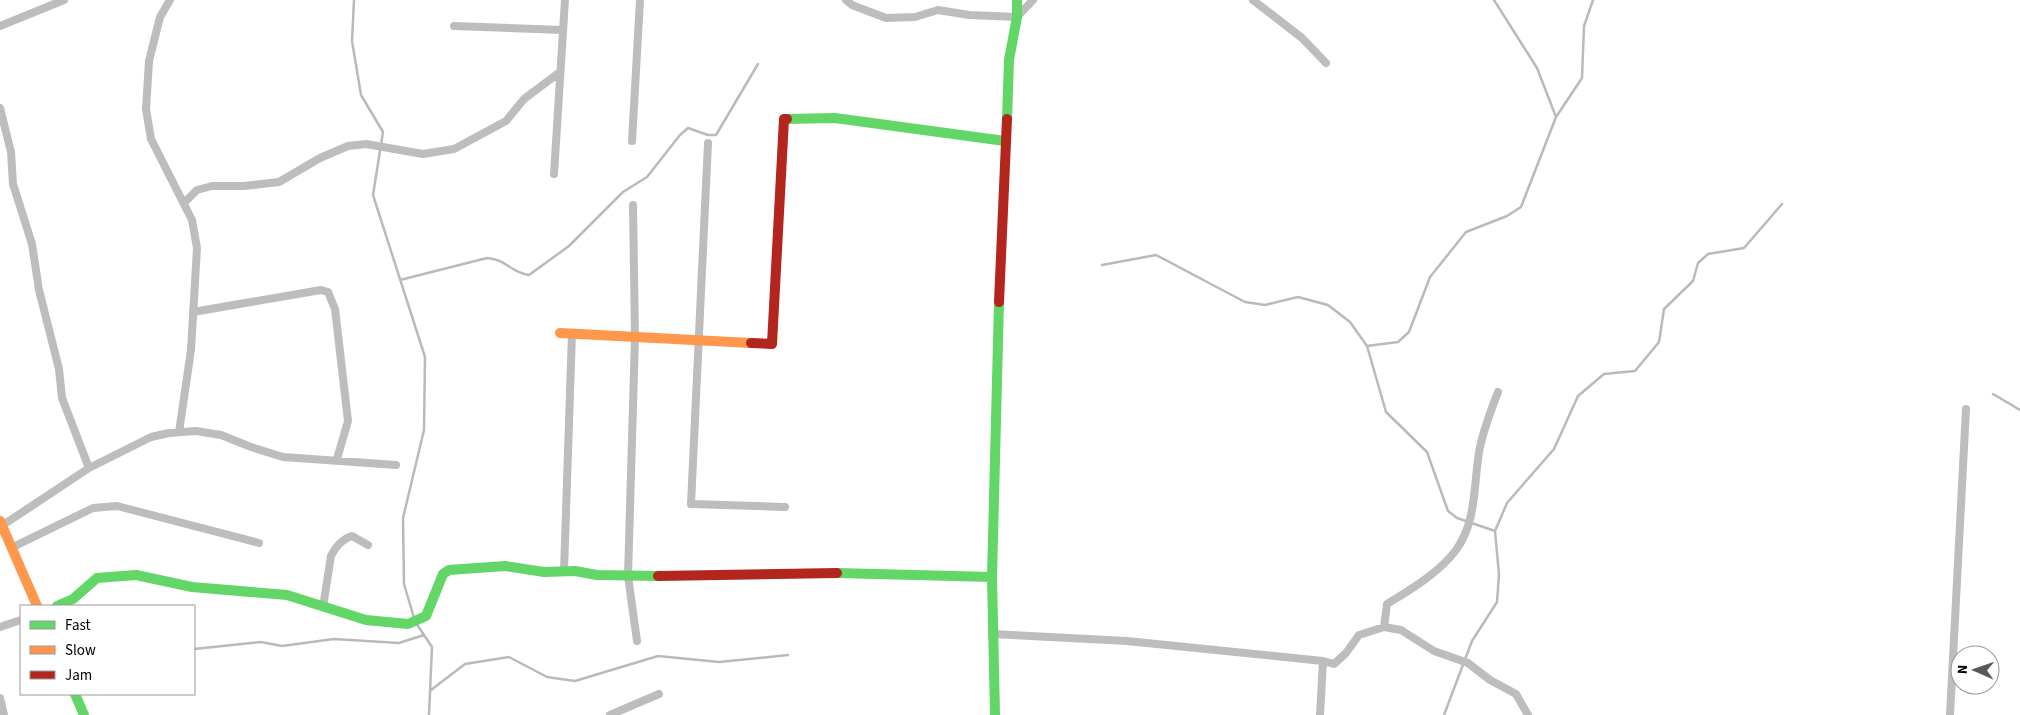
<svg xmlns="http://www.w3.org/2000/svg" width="2020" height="715" viewBox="0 0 2020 715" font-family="'Source Sans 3',sans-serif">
	<rect width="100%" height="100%" fill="#fff"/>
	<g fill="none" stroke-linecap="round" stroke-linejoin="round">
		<path stroke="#bababa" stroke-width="2.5" d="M354 0 352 41 361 95 383 132 373 195 425 357 424 430 403 518 404 584 414 618
			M1494 0 1537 68 1556 117
			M1102 265 1156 255 1245 302 1265 305 1298 297 1328 305 1350 322 1367 346 1386 412 1427 452 1448 511 1457 518 1495 531
			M400 280 487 258C506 259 511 273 529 275L569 246 623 192 647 177 680 135 688 128 708 135H716L758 64
			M1367 346 1398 342 1409 332 1430 277 1466 232 1507 216 1521 207 1556 117 1582 78 1584 26 1593 0
			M1993 394 2020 410
			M416 623 432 647 429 715
			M194 649 261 642 282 646 334 639 399 643 424 635
			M431 690 465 664 509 657 547 677 575 681 658 656 719 662 788 655
			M1444 715 1472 641 1497 602 1499 574 1495 531 1507 503 1554 449 1578 396 1604 374 1635 371 1659 342 1664 309 1693 281 1698 263 1708 254 1744 248 1782 204"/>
		<path stroke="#bdbdbd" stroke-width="8" d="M170 0 160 17 149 61 146 109 151 139 192 220 197 248 191 350 179 432
			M846 0 852 5 886 18 915 17 938 10 969 15 1017 17 1033 0
			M1253 0 1302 38 1326 63
			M0 26 64 0
			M454 26 563 30
			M0 108 11 152 13 184 32 244 39 290 59 369 62 398 89 468
			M632 141 640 0
			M708 143 691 504 785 507
			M554 174 565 0
			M184 203 197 190 212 186H244L279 182 320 158 348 146 366 144 423 154 454 149 506 121 524 99 560 72
			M633 205 635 337 628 576 637 641
			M193 312 321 290 328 292 335 309 348 421 337 459
			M3 525 89 468 151 437 169 433 196 431 221 435 251 447 283 457 396 465
			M13 547 93 508 117 506 259 543
			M564 571 572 333
			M323 607 331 556C336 546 342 539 352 536L368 545
			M0 627 21 620
			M1384 627 1401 630 1434 651 1468 663 1490 680 1516 694 1528 715
			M992 634 1127 641 1323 661 1320 715
			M1323 661 1334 664 1346 653 1359 635 1384 627 1387 604C1410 590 1440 572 1456 550 1478 520 1473 481 1480 447 1484 428 1491 410 1498 392
			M0 698 4 715
			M610 715 659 694
			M1950 715 1966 409"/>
		<path stroke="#63d668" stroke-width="10" d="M787 119 835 118 1005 141
			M1007 119 1009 60 1017 17V0
			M837 573 992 577
			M57 606 73 599 97 578 136 575 192 587 287 595 366 620 408 624 426 616 443 574 449 570 505 566 544 572 575 571 597 575 658 576
			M75 694 84 715
			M995 715 992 577 999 302"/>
		<path stroke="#ff974d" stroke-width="10" d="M560 333 751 343
			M0 521 37 606"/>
		<path stroke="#b3261e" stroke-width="10" d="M999 302 1007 119
			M751 343 772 344 784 119H787
			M658 576 837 573"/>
	</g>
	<rect x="20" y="605" width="175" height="90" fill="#ffffff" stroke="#999999"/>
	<rect x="30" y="621" width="25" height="8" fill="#63d668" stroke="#999999"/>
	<text x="65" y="630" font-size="15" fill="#000000">Fast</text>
	<rect x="30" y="646" width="25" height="8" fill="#ff974d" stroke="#999999"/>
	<text x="65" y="655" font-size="15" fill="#000000">Slow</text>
	<rect x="30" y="671" width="25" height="8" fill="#b3261e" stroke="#999999"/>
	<text x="65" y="680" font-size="15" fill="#000000">Jam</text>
	<g transform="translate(1975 670) rotate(272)"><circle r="24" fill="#ffffff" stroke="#999999"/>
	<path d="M0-4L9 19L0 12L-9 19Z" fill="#595959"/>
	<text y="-8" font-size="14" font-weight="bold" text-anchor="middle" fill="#000000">N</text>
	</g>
</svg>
